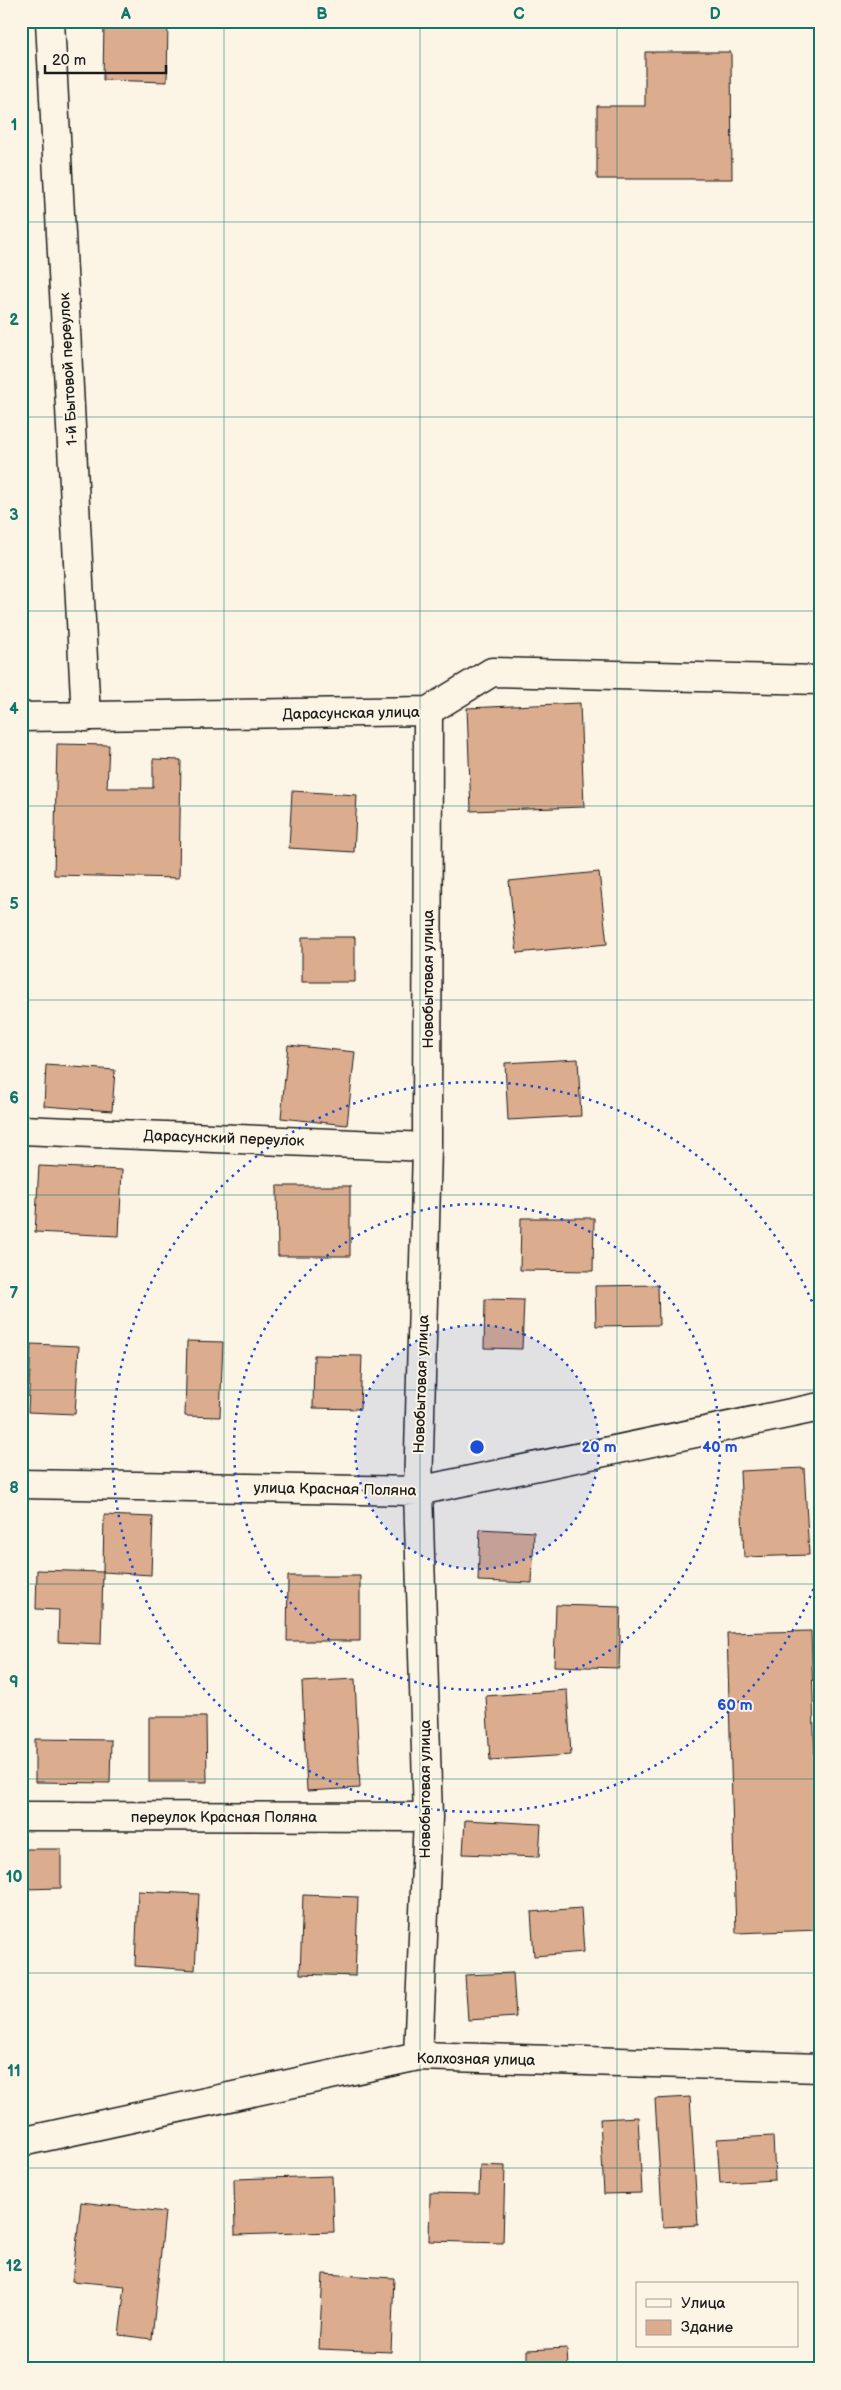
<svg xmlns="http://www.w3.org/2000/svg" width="841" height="2390" viewBox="0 0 841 2390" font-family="'Balsamiq Sans',sans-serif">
	<rect width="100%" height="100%" fill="#fcf5e5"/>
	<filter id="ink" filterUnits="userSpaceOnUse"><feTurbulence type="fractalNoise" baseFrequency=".02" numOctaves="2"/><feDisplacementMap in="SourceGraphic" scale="10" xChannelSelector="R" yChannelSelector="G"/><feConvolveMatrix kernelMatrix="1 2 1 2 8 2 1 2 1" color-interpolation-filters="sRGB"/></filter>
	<g filter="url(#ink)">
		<path fill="#dcac8e" stroke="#1c1c1c" d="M104 21H168L167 82 103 80Z
			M645 52H731L732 179H597V106H645Z
			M21 614H26L27 664H21Z
			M580 703 584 807 471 811 467 708Z
			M57 744 109 745 107 788H153V759L181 760 179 878 54 875Z
			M292 791 357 795 354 852 289 848Z
			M599 872 607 944 517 953 509 881Z
			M302 937H355V982H302Z
			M288 1045 355 1052 347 1125 281 1118Z
			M578 1059 581 1116 508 1120 505 1063Z
			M46 1065 115 1070 112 1111 44 1106Z
			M39 1166 122 1170 119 1236 35 1232Z
			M277 1186H350V1256H278Z
			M521 1218H594L593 1271 520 1270Z
			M658 1285 659 1325 596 1326 595 1286Z
			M485 1299 524 1300 522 1349 484 1348Z
			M187 1341 223 1342 220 1417 185 1416Z
			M31 1344 79 1346 75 1414 28 1412Z
			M314 1355 362 1356 360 1409 313 1408Z
			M804 1468 809 1555 744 1557 740 1471Z
			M104 1515 153 1517 151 1575 103 1572Z
			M480 1529 534 1532 532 1583 478 1581Z
			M37 1570 103 1572 101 1644 58 1642 59 1610 36 1609Z
			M288 1576H360V1641H287Z
			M556 1605 621 1607 619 1668 554 1666Z
			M811 1631 820 1930 736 1933 727 1633Z
			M355 1679 360 1788 307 1791 302 1682Z
			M567 1690 571 1755 490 1760 486 1696Z
			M149 1717H206L207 1782H149Z
			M35 1739 111 1740 110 1783 35 1782Z
			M465 1820 541 1824 539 1857 463 1854Z
			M25 1849H61V1888L25 1889Z
			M138 1891 199 1894 195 1970 135 1966Z
			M303 1895 358 1897 355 1976 300 1974Z
			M581 1908 584 1952 534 1956 531 1912Z
			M513 1973 516 2017 468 2020 465 1975Z
			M690 2097 698 2225 663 2227 655 2099Z
			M638 2117 642 2193 604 2194 600 2119Z
			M773 2136 775 2180 720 2183 717 2139Z
			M480 2165 505 2166 503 2243 429 2241 430 2193 479 2194Z
			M332 2176 334 2232 235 2235 234 2179Z
			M81 2202 165 2212 152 2339 119 2335 125 2286 72 2281Z
			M323 2274 394 2278 391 2352 319 2349Z
			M567 2348 568 2369H527V2350Z"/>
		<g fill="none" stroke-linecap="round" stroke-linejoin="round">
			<g stroke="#1c1c1c" stroke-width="31">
				<path id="street" d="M50 21 86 717
					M21 717 428 711 492 672 820 680
					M21 1130 427 1147
					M21 1484 418 1491 820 1407
					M21 1816 428 1817
					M418 2056 428 1817 418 1491 427 1147 428 711
					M21 2142 418 2056 820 2068"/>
			</g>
			<use href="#street" stroke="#fcf5e5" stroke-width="28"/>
		</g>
	</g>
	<path fill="none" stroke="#0f766e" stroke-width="1" stroke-opacity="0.55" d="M224 21V2369M420 21V2369M617 21V2369M21 222H820M21 417H820M21 611H820M21 806H820M21 1000H820M21 1195H820M21 1390H820M21 1584H820M21 1779H820M21 1973H820M21 2168H820"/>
	<circle cx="477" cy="1447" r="122" fill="#1d4ed8" fill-opacity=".12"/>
	<g fill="none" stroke="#1d4ed8" stroke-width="2.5" stroke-dasharray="2.5 5">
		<circle cx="477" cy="1447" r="122"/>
		<circle cx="477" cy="1447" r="243"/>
		<path d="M819 1575A365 365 0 1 1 819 1319"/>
	</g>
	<g text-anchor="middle" stroke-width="4" stroke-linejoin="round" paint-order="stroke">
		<g font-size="15" fill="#1c1c1c" stroke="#fcf5e5">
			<text transform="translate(68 369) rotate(-93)" y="5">1-й Бытовой переулок</text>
			<text transform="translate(351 713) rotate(-1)" y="5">Дарасунская улица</text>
			<text transform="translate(428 979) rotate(-90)" y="5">Новобытовая улица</text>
			<text transform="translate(224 1138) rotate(2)" y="5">Дарасунский переулок</text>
			<text transform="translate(421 1384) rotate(-88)" y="5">Новобытовая улица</text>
			<text transform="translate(335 1489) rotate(1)" y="5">улица Красная Поляна</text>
			<text transform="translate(425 1789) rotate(-90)" y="5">Новобытовая улица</text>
			<text x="224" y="1822">переулок Красная Поляна</text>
			<text transform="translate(476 2059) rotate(1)" y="5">Колхозная улица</text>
		</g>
	</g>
	<circle cx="477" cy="1447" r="8" fill="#1d4ed8" stroke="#fcf5e5" stroke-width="2.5"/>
	<g font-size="15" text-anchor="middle" font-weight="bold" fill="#1d4ed8" stroke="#fcf5e5" stroke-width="4" stroke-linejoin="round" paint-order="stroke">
		<text x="599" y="1452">20 m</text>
		<text x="720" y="1452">40 m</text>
		<text x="735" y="1710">60 m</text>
	</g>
	<rect width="841" height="2390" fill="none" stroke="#fcf5e5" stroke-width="55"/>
	<rect x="636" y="2282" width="162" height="65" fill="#fcf5e5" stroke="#a29e95"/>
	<rect x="646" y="2299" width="25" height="8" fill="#fcf5e5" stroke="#a29e95"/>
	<text x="681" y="2308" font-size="15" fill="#1c1c1c">Улица</text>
	<rect x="646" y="2320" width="25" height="15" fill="#dcac8e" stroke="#a29e95"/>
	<text x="681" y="2332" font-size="15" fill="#1c1c1c">Здание</text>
	<path d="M45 65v8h121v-8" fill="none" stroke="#1c1c1c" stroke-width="2.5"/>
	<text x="52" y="65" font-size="15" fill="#1c1c1c" stroke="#fcf5e5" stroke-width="4" paint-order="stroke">20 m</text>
	<rect x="28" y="28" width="786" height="2334" fill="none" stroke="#0f766e" stroke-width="2"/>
	<g font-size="16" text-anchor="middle" font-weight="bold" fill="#0f766e">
		<text x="126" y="19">A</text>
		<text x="322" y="19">B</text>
		<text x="519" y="19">C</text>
		<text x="715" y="19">D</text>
		<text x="14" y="130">1</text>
		<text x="14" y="325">2</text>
		<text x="14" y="520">3</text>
		<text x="14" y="714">4</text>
		<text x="14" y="909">5</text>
		<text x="14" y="1103">6</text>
		<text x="14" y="1298">7</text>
		<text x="14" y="1493">8</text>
		<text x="14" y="1687">9</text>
		<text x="14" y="1882">10</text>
		<text x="14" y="2076">11</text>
		<text x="14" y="2271">12</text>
	</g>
</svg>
